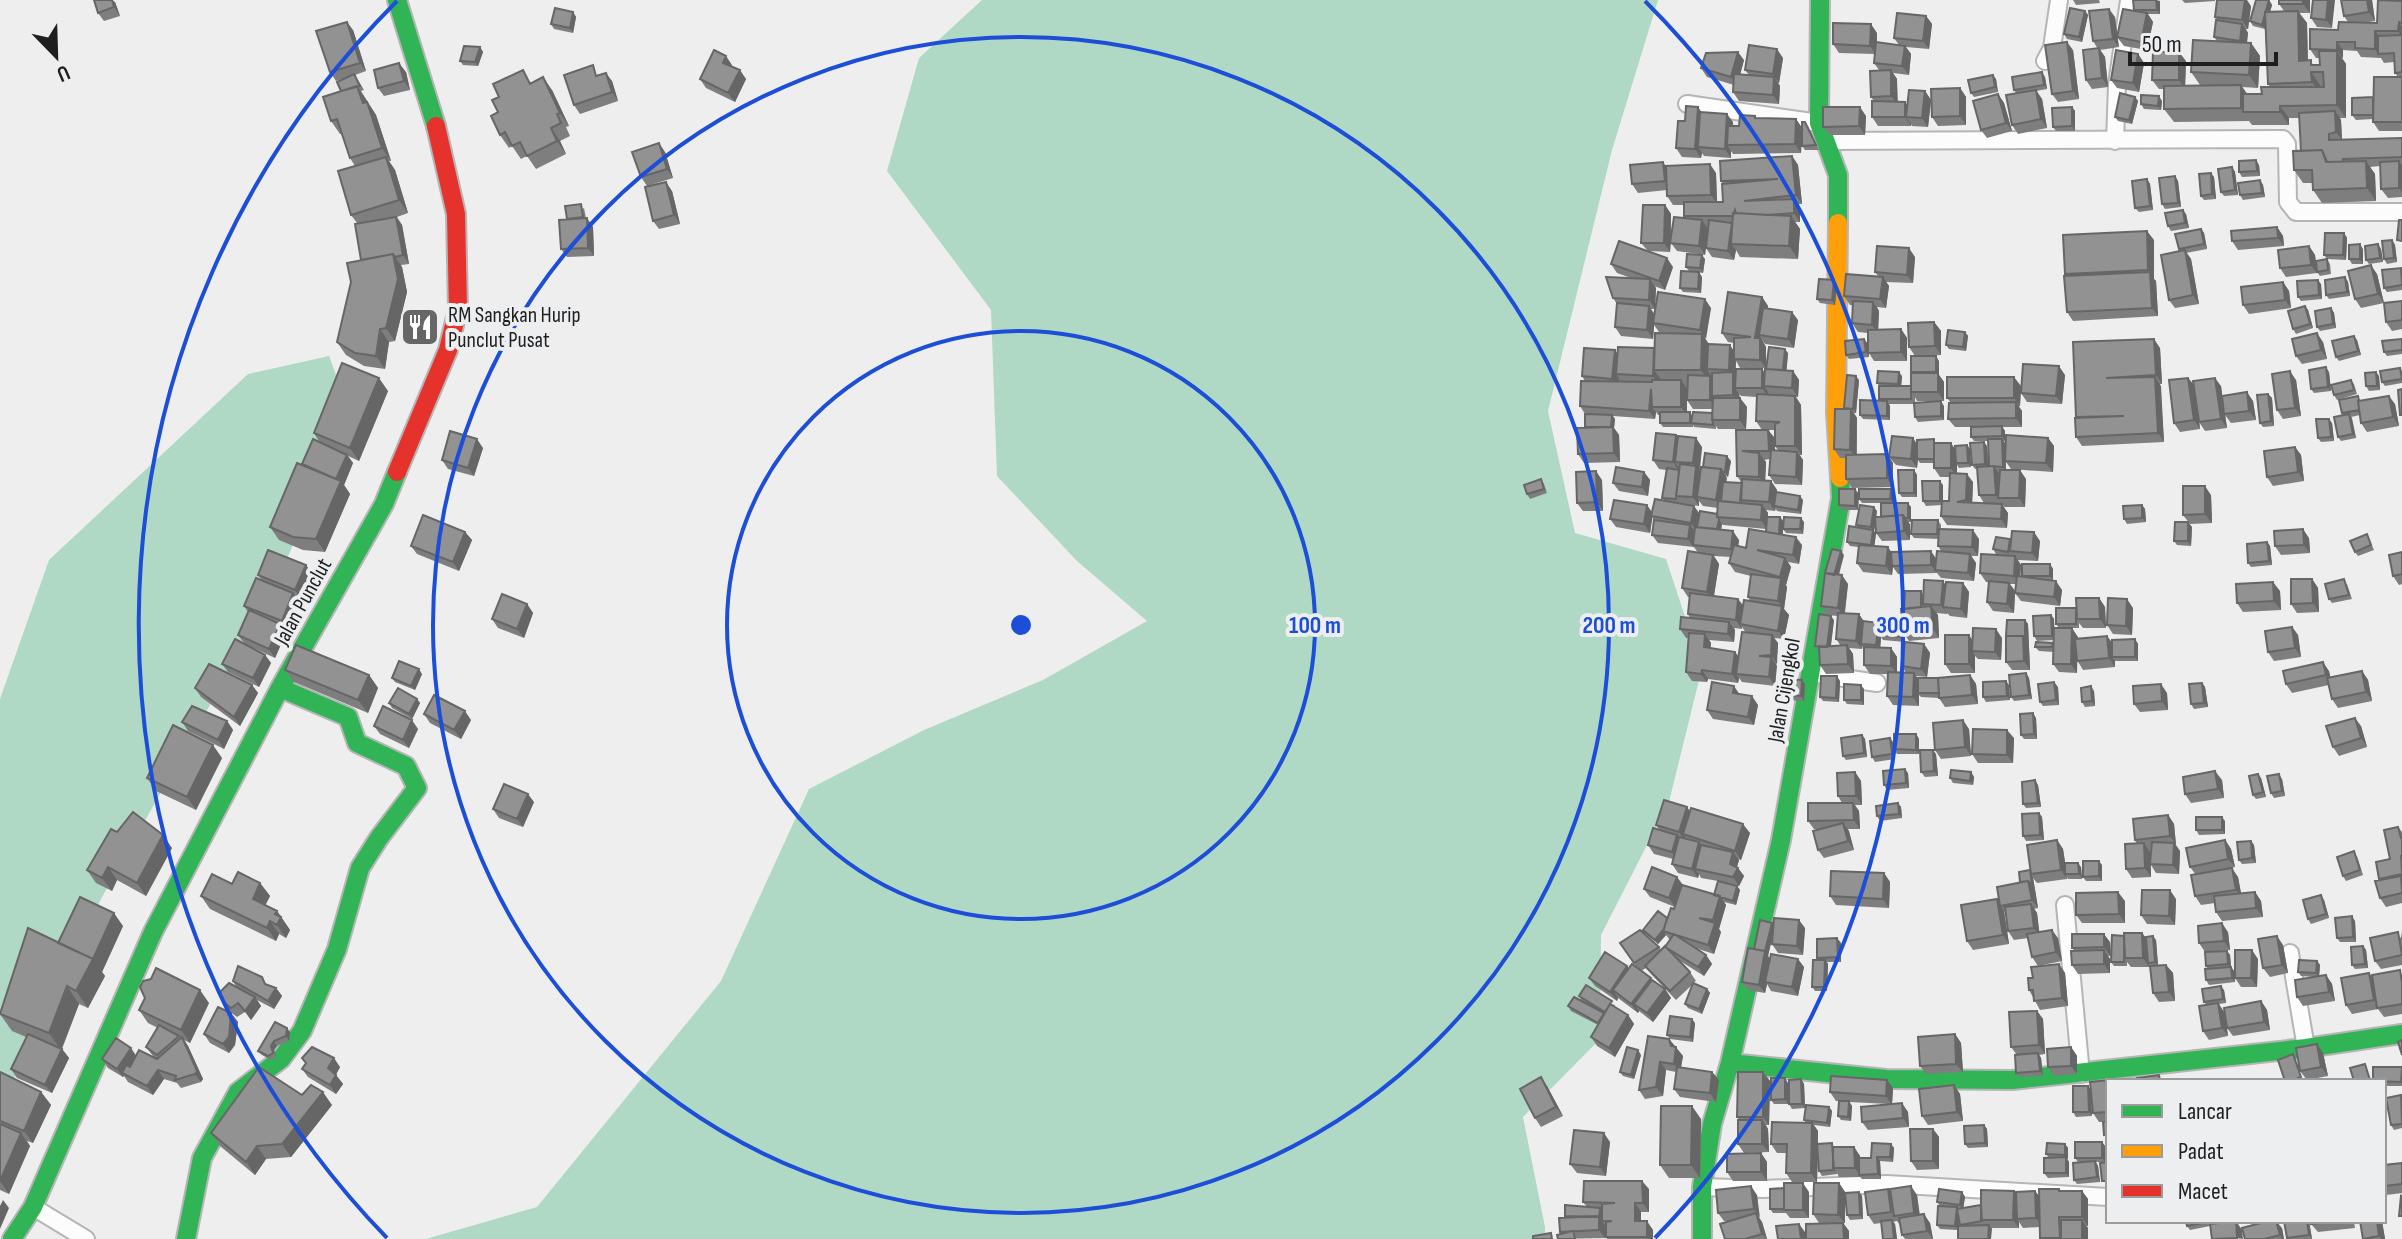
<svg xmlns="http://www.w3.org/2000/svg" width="2402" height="1239" viewBox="0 0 2402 1239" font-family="'Sofia Sans Condensed',sans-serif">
	<rect width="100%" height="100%" fill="#eee"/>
	<path fill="#afd9c5" d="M982 0H1658L1612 150 1548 411 1575 533 1666 559 1702 668 1669 802 1601 935 1600 1039 1523 1117 1545 1227V1239H426L537 1207 721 981 809 789 924 730 1043 680 1147 621 1077 561 997 476 991 310 887 171 919 58Z
		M329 356 350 413 270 598 101 899 10 1088 0 1102V699L49 560 248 374Z"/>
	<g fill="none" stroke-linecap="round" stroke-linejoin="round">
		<g stroke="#b5b5b6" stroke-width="20">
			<path id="street" d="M2045 61 2052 48 2059 0
				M1687 104 1819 123
				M1825 141 2283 139 2287 144 2288 202 2296 212H2402
				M2115 141 2117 85 2129 0
				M1811 673 1877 683
				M2065 905 2081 1074
				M2290 953 2306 1048
				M1702 1187 1763 1189 1887 1184 2108 1197
				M33 1207 86 1239"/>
		</g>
		<g stroke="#b5b5b6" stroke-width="22">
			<path id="fast" d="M397 0 436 126
				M1820 0 1819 123 1838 175V223
				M1730 1063 1886 1079 2012 1080 2306 1048 2402 1034
				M12 1239 33 1207 153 932 280 688 384 504 397 472
				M186 1239 202 1158 238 1092 281 1059 302 1031 337 949 360 868 379 838 417 788 406 766 357 743 348 717 280 688
				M1702 1239V1187L1712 1124 1730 1063 1781 840 1841 498 1840 478"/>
		</g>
		<g stroke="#b5b5b6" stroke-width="22">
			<path id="slow" d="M1838 223 1836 412 1840 478"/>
		</g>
		<g stroke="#b5b5b6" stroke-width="22">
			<path id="jam" d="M397 472 448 350 458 309 456 214 436 126"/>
		</g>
		<use href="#street" stroke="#fcfcfc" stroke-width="16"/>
		<use href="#fast" stroke="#30b455" stroke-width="18"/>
		<use href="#slow" stroke="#ff9f0a" stroke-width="18"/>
		<use href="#jam" stroke="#e5322d" stroke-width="18"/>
	</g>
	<path fill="#7e7e7e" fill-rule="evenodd" d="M2073 0H2099L2100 3 2076 5Z
		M2182 0H2215V1L2185 3Z
		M2269 0 2272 5 2270 12 2284 11 2279 4V0H2310V13H2299L2307 23 2308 60 2314 65H2320L2319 58H2316L2310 49 2348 22 2344 16 2372 0 2375 21 2363 23H2377L2378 0H2402V131H2379L2373 122V119L2356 120 2352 115 2398 77 2395 73 2394 62 2384 63 2381 58 2361 57 2357 51 2343 50V58H2342L2346 64V118H2340L2341 120 2342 140 2402 138V197L2388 198 2381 189 2380 166 2370 167 2375 174 2376 201 2322 203 2313 190 2312 183H2303L2294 170 2301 151 2300 118H2289V125H2252L2249 121 2174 122 2164 109V89H2159L2152 80 2186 61 2185 85H2200L2191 72 2217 41 2214 37 2217 20 2215 17 2251 6 2248 29H2246L2248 33 2247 43H2251L2260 56 2258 88 2242 87 2247 94H2262L2270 87 2268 84 2265 29 2253 26 2250 21Z
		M2313 0 2332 28 2317 27 2311 18Z
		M2160 1V14H2148L2153 22 2147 50 2124 46 2117 37 2119 47 2100 50 2105 57 2108 87 2092 89 2086 80 2098 49 2093 41 2115 17 2117 37 2134 11Z
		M115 2 120 16 104 21 98 13Z
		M2085 11 2088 15 2082 42 2067 39 2064 34Z
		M573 12 576 17 573 33 554 29 551 24Z
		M1926 16 1932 24 1929 49 1906 47 1911 54 1909 75 1893 73 1897 79V102L1907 105 1925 91 1931 100 1928 127 1912 126 1911 124V126H1878L1872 117 1874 101 1871 97 1879 70 1874 63 1875 54 1839 53 1833 44 1877 33V42L1899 45 1894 38Z
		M353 30 366 71 355 75 364 90 361 91 376 115 391 161H389L395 170 408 213 397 217 402 225 409 264 401 265 402 267 407 292 395 341 389 342 385 369 364 366 346 355 337 342 361 260 357 223 351 215 355 166 350 158 342 134H340L331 121 345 78 336 81 330 72Z
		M480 47 483 52 478 66 463 65 460 61Z
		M2073 50 2079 99 2058 102 2052 94Z
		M2138 54 2144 63 2139 92 2117 88 2111 80Z
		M1783 58 1779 83H1778L1780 86 1779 104 1739 101 1733 92 1734 85 1707 77 1701 68 1744 60 1740 75H1749L1745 70Z
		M732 65V67L746 79 735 102 706 88 700 79Z
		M406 72 410 90 384 96 378 88Z
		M599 75 612 81 618 101 580 114 574 105Z
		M2045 77 2047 89 2036 91 2042 99 2047 128 2018 134 2012 125 2016 93 2014 90Z
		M1996 79 1998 92 1974 97 1971 93Z
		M532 83 552 90 569 126 566 127 570 136 560 141 566 154 536 169 527 156 521 159 512 146 509 148 500 135 498 112Z
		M1960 88 1966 97V125L1938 126 1932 117Z
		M1998 94 2004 103 2012 131 1987 138 1981 130Z
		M2135 97 2138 101 2132 124 2118 121 2115 117Z
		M2162 101 2161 110 2144 109 2141 104Z
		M1698 107 1701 112 1733 122V126H1739L1757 118 1796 119 1802 128 1808 126 1819 150H1805L1802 146V130L1801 153 1733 154 1731 151V158L1704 156 1702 153 1701 158 1682 157 1676 148 1685 121Z
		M2072 107 2075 111V131H2056L2053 127Z
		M1866 116 1865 135H1830L1823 127Z
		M665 152 673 178 647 186 641 177Z
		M1792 156 1798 165 1802 204H1798L1800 208V222H1795L1800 229 1798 259 1740 257 1736 250 1734 260 1712 257 1706 248 1705 255 1677 251 1671 243 1670 252 1648 251 1641 243 1665 205 1671 214V241L1685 218 1684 216V205H1673L1667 196V190L1638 193 1632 184 1667 168 1716 173 1717 202H1723V184L1721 181Z
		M2259 165 2260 176 2242 177 2239 172Z
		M2232 167 2235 172 2238 195 2224 196 2221 192Z
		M2175 176 2178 181 2181 207 2165 209 2162 204Z
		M2214 177 2216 199 2204 200 2201 196Z
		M2147 179 2150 184 2153 210 2139 212 2135 208Z
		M2260 180 2263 185 2265 197 2243 200 2240 195Z
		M672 191 680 224 659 229 653 221Z
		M584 208 586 218 593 227 594 256 567 257 561 249 567 219Z
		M2186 214 2189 228 2171 231 2168 226Z
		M2277 227 2283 236 2284 246 2238 250 2232 241Z
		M2201 229 2204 233 2207 249 2186 253 2191 259 2199 304 2175 308 2169 300 2180 251 2179 249Z
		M2344 233 2347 238 2346 260 2327 259 2324 255Z
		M2154 240V279L2156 281 2158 316 2073 321 2067 312 2066 276 2065 274Z
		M2392 240 2395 245 2397 262 2387 264 2384 259Z
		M2309 246 2315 255 2317 273 2286 277 2280 268Z
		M2363 249V264H2352L2349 259Z
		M2381 249 2383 262 2369 264 2366 260Z
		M1915 257 1913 283 1886 282 1889 286 1886 308 1877 307 1879 311 1878 330 1901 329 1907 338V361H1874L1869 353V357L1849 359 1846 355 1864 339 1867 343 1868 350V333L1858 332 1852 323 1853 305H1850L1844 296 1878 276 1875 272Z
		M1705 259 1703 273 1689 271 1686 267Z
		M2327 259 2330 264 2331 274 2320 276 2317 272Z
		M1611 264 1673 267 1665 290 1654 286 1656 288 1655 309H1650L1654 314 1711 308 1705 339 1709 344 1734 351V343L1728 342 1722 333 1762 297 1768 306 1767 308 1798 320 1794 348 1765 344 1762 340 1766 347V368H1740L1736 361 1735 375 1762 369 1765 373 1766 369 1788 353 1786 371H1793L1799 380 1798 397H1796L1801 405 1802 455H1800L1803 460 1802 485 1775 484 1769 475 1770 459 1764 460 1766 462 1765 481H1771L1777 490V492L1803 500 1801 514 1777 511 1776 509 1775 511 1766 510 1768 513V517L1784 522H1804L1803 534 1786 533 1783 529V523V535L1802 545 1799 564 1788 562 1791 567 1786 585 1787 587 1784 609 1789 615 1784 639 1774 638 1778 643 1775 686 1742 682 1739 678 1738 683 1708 679 1707 682 1692 681 1686 672 1689 638H1686L1680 629 1690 618 1688 614 1690 597H1688L1682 588 1698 553 1694 547 1658 543 1652 535 1655 521 1652 517 1650 533 1616 527 1610 519 1647 505 1652 513 1664 500 1662 498 1666 470 1659 469 1653 460 1676 435 1677 438 1702 447 1700 471 1731 461 1728 477 1726 476V482L1742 483 1737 476 1762 430 1756 421 1757 397 1741 396 1739 394 1740 398 1747 407 1746 429H1718L1716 426V429L1694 427 1693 425V427H1663L1660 423V415H1658L1656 412 1655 419 1613 416 1615 419 1614 428 1619 435 1620 462 1584 463 1578 454 1585 427V414L1580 406 1585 381 1582 376 1615 350 1617 354 1654 348 1668 333 1659 332 1654 325 1653 339 1621 336 1615 327 1617 304 1613 298 1634 279 1617 273ZM1687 400 1693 409H1712V413L1692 415 1687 412ZM1769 430H1775V446L1778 450H1775ZM1699 501 1703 506 1718 508 1717 514H1699L1691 505 1699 506ZM1722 524 1723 525 1766 529V532L1746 548 1738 546 1739 540 1721 530ZM1714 556 1731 557 1729 563 1735 572 1751 576 1748 597 1750 601 1743 605 1738 599 1714 596 1719 564ZM1742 627 1746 633 1738 656 1735 652 1710 648 1711 643 1709 640 1734 642 1735 630 1734 628 1742 629Z
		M2402 270V290L2387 292 2384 288Z
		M2377 274 2384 303 2361 308 2355 299Z
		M1702 277 1701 293 1683 292 1680 288Z
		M2345 277 2348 282 2350 296 2329 299 2326 295Z
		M2283 282 2289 291 2291 308 2249 314 2243 305Z
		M2321 284 2322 299 2301 301 2298 297Z
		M1837 285 1835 305 1820 303 1817 299Z
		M2402 301V329L2392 331 2386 322Z
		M2305 306 2308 310 2313 328 2296 334 2293 329Z
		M2331 308 2334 313 2336 328 2320 331 2317 327Z
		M1934 322 1941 331V355L1915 356 1909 347Z
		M1965 332 1968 336 1966 351 1949 349 1946 345Z
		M2402 339V354L2387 356 2384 352Z
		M2357 340 2361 355 2339 361 2336 357Z
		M2323 342 2327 359 2302 364 2296 356Z
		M2160 348 2162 384H2160L2164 442 2082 446 2076 437 2077 418 2076 417Z
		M1939 361V375L1944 382V401H1917L1915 397V403L1944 406V420L1918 422 1915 417 1914 404H1889L1890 406V420L1863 419 1860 415 1880 401 1879 399 1880 386 1877 383 1902 376 1901 386H1911L1912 373 1911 372Z
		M2400 368 2402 371V383L2385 386 2382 382Z
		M2329 372 2331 391 2314 393 2311 389Z
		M2065 375 2062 404 2027 402 2021 393Z
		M2379 376 2380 390 2369 391 2366 386Z
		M1859 380 1856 413H1854L1857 418V455L1887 454 1893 463V487L1852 488 1846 479V458H1840L1834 449 1844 409Z
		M2296 380 2301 416 2283 419 2277 410Z
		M2351 380 2354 384 2357 394 2337 400 2334 395Z
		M2021 386 2020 406H2018L2022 411V427H2002L2005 431V441H2003L2005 443 2048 438 2054 446 2053 472 2011 469 2006 462V470L2026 479 2025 507H2004L2002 503 1996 504 2008 513 2007 528 1947 525 1941 516 1942 505 1926 506 1923 501 1943 485V501H1949L1950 477H1940L1934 468V463H1920L1918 460 1917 468 1896 465 1889 457 1917 443H1937L1955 449 1967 445 1970 449 1971 467 1959 468 1957 465V473L1973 482 1972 502 1984 503 1979 495 1978 469H1975L1972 465 1987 446 1989 466 1988 441H1974L1971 437V427H1955L1948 419 1951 403 1947 398Z
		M2194 386H2221L2222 396 2253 401 2256 420 2231 423 2225 415 2227 428 2205 431 2199 422 2197 408 2200 429 2180 432 2174 423Z
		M388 391 359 461 348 456 353 463 344 485 350 494 325 552 303 550 279 540 270 527 302 465 320 443 314 433Z
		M2268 394 2272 398 2274 426 2263 427 2260 423Z
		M2361 400 2395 404 2399 426 2367 432 2361 423 2360 415 2351 417 2356 438 2341 441 2338 437 2343 415 2342 413Z
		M2332 423 2334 441 2321 442 2318 438Z
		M2295 447 2301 455 2304 481 2273 486 2267 477Z
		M483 448 474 476 448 469 442 460Z
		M1914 470 1917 475V497H1902L1899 493Z
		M1644 472 1650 480 1648 496 1619 491 1613 483Z
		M1541 479 1544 484 1547 493 1530 499 1527 494Z
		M1602 480 1603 511H1583L1577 503Z
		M1891 489 1894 493 1893 503 1911 507V522H1908L1910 540 1882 541 1876 533V521L1874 531 1876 534 1874 546 1891 552 1936 559 1942 552 1938 546 1939 539 1914 538 1911 534 1938 520 1941 525V529L1979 539 1978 556H1971L1976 563 1974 581 1941 578 1937 573 1898 574 1893 567 1892 575 1863 572 1857 563 1858 547 1850 546 1847 542 1858 528 1856 525 1877 511 1876 517H1881V503H1862L1859 499Z
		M1859 494 1858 510H1842L1839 505Z
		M2211 495 2212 523 2190 524 2183 515Z
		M2142 505 2145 509 2146 522 2127 524 2124 519Z
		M2188 522 2192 527 2191 546 2177 545 2174 541Z
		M465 532 472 540 459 571 417 554 411 546Z
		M2367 534 2374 550 2358 556 2355 552Z
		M2309 538 2310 553 2281 555 2275 546Z
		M2010 539 2040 541 2038 561 2018 560 2021 565 2020 576 2050 564 2053 569V580L2062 590 2060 606 2021 601 2015 593 2014 613 1993 611 1987 602 1989 582H1986L1980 573 2009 556 1996 554 1993 549ZM2010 584H2016L2015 591Z
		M2267 542 2270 546 2272 565 2251 567 2248 563Z
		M2402 552V584L2399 585 2393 576Z
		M1844 555 1839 575 1848 584 1845 613 1859 614 1863 621 1879 623 1881 626 1902 621 1905 609 1921 591 1923 594 1945 585 1963 583 1969 592 1967 618 1950 616 1947 613V614L1936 613 1938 615 1939 638 1909 641 1905 635V642L1883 640 1881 637 1880 648H1891L1897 657V673H1906L1902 666 1924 644 1930 653 1927 677 1916 676 1918 680 1970 675 1976 684 1978 704 1945 707 1939 698 1921 697 1919 695V706L1893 705 1887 696 1888 674H1870L1864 665V648L1863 646 1862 649 1849 648 1853 654 1854 673 1826 674 1820 665 1819 650 1815 646 1834 620 1831 646H1841L1836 639 1838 616 1827 615 1821 606Z
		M306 565 312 574 301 599 296 597 300 602 288 630 283 628 286 633 275 658 247 645 265 655 271 663 259 687 228 672 222 664 244 643 238 635 248 612 244 606 261 579 258 575Z
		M2312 579 2318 588 2319 612 2297 613 2291 604Z
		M2347 584 2352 599 2332 603 2329 599Z
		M2280 591 2281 610 2243 612 2237 603Z
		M2099 598 2105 607 2106 628H2083L2079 623V628H2072L2078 639 2112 642 2135 639 2138 644V661H2115V667L2083 670 2077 660V673L2059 672 2053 664 2054 652 2039 651 2035 647 2054 644V640L2037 641 2034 636 2051 615 2054 619V628H2059L2056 624 2076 608Z
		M527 604 533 613 524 638 498 628 492 619Z
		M2133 608 2132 635 2113 634 2107 625Z
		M2025 620 2028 624 2030 670H2012L2006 662Z
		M2292 627 2298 635 2301 657 2274 661 2268 652Z
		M2002 638 2001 660 1978 659 1975 656V673H1951L1945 664 1972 639Z
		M285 670 369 675 378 688 368 713 294 682Z
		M2329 671 2330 678 2362 671 2368 680 2372 701 2338 708 2332 699 2329 685 2292 693 2286 684Z
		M2026 673 2029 678 2032 699 2014 701 2011 697Z
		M422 674 415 690 395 682 392 678Z
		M1840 681 1839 702 1823 701 1820 697Z
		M2202 683 2205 687 2208 707 2194 709 2191 704Z
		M1805 684 1804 701 1786 700 1783 695Z
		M252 685 258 693 240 726 201 697 195 688Z
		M2009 685 2010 700 1986 702 1983 697Z
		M2058 687 2059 705 2043 706 2040 702Z
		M1864 689V705L1847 704 1844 700Z
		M2094 691 2095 706 2085 707 2082 702Z
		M2167 693 2168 710 2140 712 2134 704Z
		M417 699 420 703 412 719 392 708 389 703Z
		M1758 705 1754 725 1713 719 1707 710Z
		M424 714 471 720 461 739 430 723Z
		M2036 718 2037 739H2024L2021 735Z
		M227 721 233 730 224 749 188 731 182 722Z
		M374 726 418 729 409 748 380 734Z
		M2361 726 2367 747 2339 756 2333 747Z
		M1969 729 1971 756 1941 759 1935 750Z
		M1916 734 1919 739V754H1897L1894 749Z
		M1862 735 1865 739 1867 757 1846 760 1843 756Z
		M2014 738 2013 763H1978L1972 754Z
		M1893 742 1895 759 1875 762 1872 757Z
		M1936 754 1938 776 1925 777 1921 772Z
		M222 758 196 810 156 791 147 778Z
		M1855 772 1861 781 1862 805H1855L1859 811 1860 829H1848L1854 850 1824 858 1818 850V829H1814L1808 821 1842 803 1838 796Z
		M1971 772 1974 777 1973 785 1953 783 1950 778Z
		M1908 773 1909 788 1887 790 1884 785Z
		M2261 778 2266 797 2256 799 2253 795Z
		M2282 779 2285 796 2274 798 2271 793Z
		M2222 780 2224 798 2191 803 2185 794Z
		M2038 785 2041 807 2026 808 2023 804Z
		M534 802 523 827 499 818 493 809Z
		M1898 803 1901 807 1902 818 1880 821 1877 816Z
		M1687 807 1690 812 1750 833 1741 860 1738 859 1739 860 1737 867 1744 876 1739 886 1730 884 1737 886 1740 890 1736 905 1724 902 1726 905 1719 929 1721 932 1714 954 1695 948 1706 955 1712 964 1704 976 1677 959 1690 972 1696 981 1693 983 1707 989 1710 993 1702 1014 1688 1008 1685 1004 1693 984 1676 1000 1651 974 1646 968 1641 971 1665 989 1671 998 1653 1022 1639 1011 1638 1013 1618 998 1617 1001 1595 986 1589 978 1637 968 1620 943 1659 947 1661 950 1670 940 1666 935 1658 944 1646 934 1643 930 1667 918 1675 907 1650 897 1644 889 1683 886 1714 895 1718 881 1701 878 1699 874 1698 878 1678 873 1672 864 1673 859 1654 854 1648 845 1659 830 1656 825Z
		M2039 813 2042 817 2044 840 2026 841 2023 836Z
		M2168 815 2174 824 2176 845 2180 851 2179 874 2156 873 2151 865V877L2132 878 2126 869 2137 844 2135 840Z
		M2225 821V834L2199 835 2196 830Z
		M2398 827 2402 832V903L2386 907 2380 898V880L2379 879 2390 859Z
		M117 832 172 848 146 896 117 880 112 891 96 883 87 870Z
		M2057 840 2063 849 2065 863 2081 867 2082 879H2068L2067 877V879L2037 883 2033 878 2038 908 2034 909 2037 913 2039 932 2058 938 2062 961 2038 966 2032 957 2028 938 2014 940 2008 931 2006 914 2004 911 2009 944 1973 950 1967 941 1997 899 1999 902 2020 882Z
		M2225 840 2231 849 2235 867 2218 871 2238 877 2241 894 2255 892 2261 901 2263 917 2222 921 2216 912 2215 903 2201 905 2195 896 2196 875 2190 867Z
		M2251 841 2254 845 2256 863 2242 864 2239 860Z
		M2357 856 2363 875 2346 881 2343 876Z
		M2102 865V881H2086L2083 877Z
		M1884 873 1890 882 1889 908 1836 905 1830 896Z
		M260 883 270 896 265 905 277 911 290 930 286 938 279 934 276 941 210 909 201 896 232 884Z
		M2176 899 2175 925 2147 924 2141 915Z
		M2324 900 2329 918 2311 924 2308 919Z
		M2125 901V923H2082L2076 915Z
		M2355 921 2356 942H2340L2337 938Z
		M1774 925 1805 928 1803 955 1778 953 1772 944V937L1768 956 1770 959 1804 967 1798 996 1771 991 1767 984 1765 993 1748 990 1742 982 1754 949Z
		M123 926 102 972 105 976 88 1008 79 1004 62 1049 69 1058 52 1093 17 1078 11 1069 26 1037 12 1031 0 1014 58 943Z
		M2228 932 2230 950 2205 952 2199 943Z
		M2402 932V965L2381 969 2375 961 2401 937Z
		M2142 933 2146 938 2156 940 2158 965H2166L2173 973 2175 1001 2159 1002 2153 993 2150 967 2149 964V967H2131L2127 962V966H2114L2111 962 2124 936Z
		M2110 942 2111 956H2108L2110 959V973L2078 974 2072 965 2075 951 2072 948Z
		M1841 943V962H1827L1828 964 1827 991H1815L1812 987 1819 960 1817 958Z
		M2283 945 2288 973 2270 977 2263 968Z
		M2363 946 2366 950 2368 968 2355 969 2352 965Z
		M2227 951 2230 955 2231 967 2234 971 2235 982 2209 985 2206 980 2208 969 2206 966Z
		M2258 959 2257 987H2241L2235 978Z
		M2317 961 2320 965 2319 976 2326 975 2332 984 2335 1001 2303 1006 2297 997 2315 977 2301 976 2298 972Z
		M2059 964 2065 973 2068 1006 2040 1010 2029 990 2033 978Z
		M2369 973 2372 978 2402 974V1014L2384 1017 2378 1009 2352 1014 2346 1005Z
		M233 981 268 985 276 988 282 996 274 1009 257 1000 261 1006 251 1020 245 1012 237 1017 229 1011 223 1002 237 988Z
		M2224 990 2226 1003 2219 1004 2224 1012 2261 1001 2267 1010 2270 1030 2233 1036 2227 1028 2228 1036 2209 1040 2203 1031 2207 1005 2204 1002Z
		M1579 996 1615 1005 1614 1007 1628 1015 1634 1024 1615 1057 1597 1046 1591 1037 1598 1025 1571 1011 1568 1006 1582 1001Z
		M209 1003 190 1043 184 1040 188 1046 203 1079 201 1082 181 1088 177 1083 164 1079 153 1095 128 1082 124 1076 123 1077 108 1068 102 1059 136 1056H153L146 1047 158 1028 148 1023 139 1010Z
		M2037 1011 2043 1019 2045 1054 2039 1055 2041 1058 2043 1076 2019 1077 2016 1073 2017 1055 2011 1047Z
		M231 1013 238 1022 235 1045 229 1053 210 1043 204 1034Z
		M1695 1023 1693 1042 1670 1039 1667 1035Z
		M290 1032 289 1041 277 1046 274 1050 276 1057 271 1060 262 1055 258 1051Z
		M1955 1034 1961 1043 1963 1072 1926 1074 1920 1066Z
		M1669 1039 1683 1056 1681 1068 1712 1072 1719 1080 1716 1102 1680 1097 1674 1089 1676 1072 1666 1070 1663 1096 1645 1099 1639 1090Z
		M2071 1047 2077 1056V1074L2054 1076 2048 1067Z
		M2323 1053 2328 1076 2307 1080 2300 1071Z
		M1641 1055 1634 1079 1623 1076 1620 1072Z
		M302 1058 340 1067 336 1075 343 1084 336 1094 308 1077 302 1069 306 1064Z
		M2402 1067V1086H2384V1081Z
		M0 1072 41 1092 51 1105 33 1143 27 1141 30 1146 9 1194 0 1190Z
		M1763 1072 1770 1081 1769 1125H1766L1768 1129 1769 1152 1744 1153 1738 1144 1739 1120 1737 1117Z
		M1801 1079 1804 1084 1805 1108 1792 1109 1789 1104Z
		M2121 1079 2122 1081H2108V1139H2107L2104 1135 2103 1122H2099L2093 1113 2091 1096 2092 1116 2076 1117 2073 1112V1086H2088L2091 1090 2090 1082Z
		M1788 1083V1104H1774L1771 1100Z
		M1954 1085 1960 1094 1963 1121 1928 1125 1922 1116Z
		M1547 1086 1563 1116 1541 1127 1535 1118Z
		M1893 1088 1892 1104 1908 1112 1909 1127 1868 1130 1862 1122 1889 1104 1849 1102 1852 1106 1851 1121 1841 1120 1838 1116 1839 1101H1836L1830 1092Z
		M302 1095 332 1105 291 1157 266 1159 255 1175 220 1146 211 1133Z
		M2402 1096V1128L2394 1130 2391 1125Z
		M1829 1107 1832 1111 1830 1127 1814 1125 1818 1131V1144L1835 1147H1854L1860 1156V1158H1871L1891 1144 1894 1148 1893 1162 1880 1161 1881 1179H1862L1860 1177H1839L1837 1173V1174L1822 1176 1819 1171 1818 1156 1817 1182H1792L1786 1173V1153H1777L1771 1144 1806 1123 1804 1120Z
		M1701 1119 1700 1178H1669L1660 1165Z
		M1984 1125 1987 1129 1988 1147 1968 1148 1965 1144Z
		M1933 1129 1939 1137V1169L1917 1170 1911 1161Z
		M1610 1142 1606 1176 1577 1173 1570 1164Z
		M2102 1142 2105 1146V1162H2096L2098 1166 2100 1182 2077 1184 2074 1180 2078 1162 2075 1158Z
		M2065 1144 2068 1148V1159H2067L2069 1162V1177L2048 1178 2044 1173 2049 1158 2046 1154Z
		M1761 1153 1767 1162V1181H1733L1727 1172Z
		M2402 1163V1193L2386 1195 2384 1192V1165Z
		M1839 1183 1845 1192V1223H1843L1849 1231 1832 1223H1819L1813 1214Z
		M1649 1189V1212H1641V1221L1653 1230V1239H1607L1606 1237V1226L1602 1221 1605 1225V1238L1558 1239 1561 1234 1560 1232 1566 1218 1565 1216 1587 1207 1583 1202Z
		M2035 1191 2039 1196 2061 1191H2082L2088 1199V1226H2086L2088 1228V1239H2040V1227L2023 1228 2019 1222V1228H1991L1992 1229 1958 1230 1940 1229 1937 1225 1940 1206 1937 1202 1962 1192 1965 1197 1963 1208 1981 1205 2016 1194Z
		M1809 1192V1218H1790L1786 1213H1773L1770 1209Z
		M1859 1192 1862 1196 1863 1219 1850 1220 1847 1215Z
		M1891 1193 1917 1195 1920 1215 1930 1223 1933 1239H1905L1902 1235 1900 1225 1897 1221 1893 1222 1895 1224 1897 1239H1883L1881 1223 1874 1224 1868 1215Z
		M1757 1195 1759 1218 1762 1222 1767 1239H1725L1730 1221H1724L1718 1213Z
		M2209 1221 2210 1226 2190 1230 2187 1226Z
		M2284 1221H2309L2312 1239H2287Z
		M2311 1221H2354L2355 1228 2318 1232 2311 1224Z
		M2382 1221 2385 1239H2363Z
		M2282 1228 2284 1239H2245Z"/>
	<path fill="#676667" d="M112 0 115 2 120 16 114 7Z
		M2156 0 2160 1V14L2157 10Z
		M2245 0H2247L2251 6 2248 29 2242 20Z
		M2269 0 2272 5 2265 29 2262 25Z
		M2303 0H2310V13L2303 4Z
		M2328 0H2335L2332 28 2326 20Z
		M2367 0H2372L2375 21 2369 12Z
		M2109 9 2115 17 2119 47 2113 39Z
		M2085 11 2088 15 2082 42 2079 37Z
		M2298 11 2307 23 2308 74 2299 61Z
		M573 12 576 17 573 33 570 28Z
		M2147 13 2153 22 2147 50 2141 42Z
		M1926 16 1932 24 1929 49 1923 41Z
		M347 22 353 30 366 71 360 63Z
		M2399 22 2402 27V37L2398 31Z
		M1871 24 1877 33 1876 54 1870 46Z
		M2242 24 2248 33 2246 49 2240 41Z
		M2375 31 2382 39 2378 54 2375 49Z
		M2067 42 2073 50 2079 99 2073 91Z
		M2337 42 2343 50V58L2337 50Z
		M2251 43 2260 56 2258 88 2249 75Z
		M1905 46 1911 54 1909 75 1902 66Z
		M480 47 483 52 478 66 475 62Z
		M2099 48 2105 57 2108 87 2102 78Z
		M1777 49 1783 58 1779 83 1773 74Z
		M2337 51 2346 64V118L2337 105Z
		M1738 52 1744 60 1737 86 1731 77Z
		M2179 52 2186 61 2185 89 2179 80Z
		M2138 54 2144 63 2139 92 2133 83Z
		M726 56 732 65 729 71 723 63Z
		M399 63 406 72 410 90 404 81Z
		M740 70 746 79 735 102 728 93Z
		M1891 70 1897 79 1898 105 1891 96Z
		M2042 72 2045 77 2047 89 2044 85Z
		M2311 72 2320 85 2321 94 2312 82Z
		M606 73 612 81 618 101 612 92Z
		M1993 75 1996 79 1998 92 1995 87Z
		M543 77 552 90 569 126 560 113Z
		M1774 77 1780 86 1779 104 1773 95Z
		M2241 85 2250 98 2244 112 2241 108Z
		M357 86 376 115 391 161 382 148 363 103Z
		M1960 88 1966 97V125L1960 116Z
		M2036 90 2042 99 2047 128 2041 119Z
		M1925 91 1931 100 1928 127 1922 118Z
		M1998 94 2004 103 2012 131 2006 123Z
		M2159 96 2162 101 2161 110 2158 106Z
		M2135 97 2138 101 2132 124 2129 120Z
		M1905 102 1911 110 1906 117 1911 124V126L1905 117Z
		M2280 106 2289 118V125L2280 112Z
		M1698 107 1704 116 1698 147 1702 153 1701 158 1695 149Z
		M1860 107 1866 116 1865 135 1859 126Z
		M2072 107 2075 111V131L2072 126Z
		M2335 111 2341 120 2342 140 2336 132Z
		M1727 114 1733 122 1732 145H1727L1731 151V158L1725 149Z
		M1796 119 1802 128 1801 153 1795 144Z
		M551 128 560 141 566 154 557 141Z
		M659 143 665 152 673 178 667 169Z
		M1792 156 1798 165 1802 204 1796 195Z
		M386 157 395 170 408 213 399 200Z
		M2256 160 2259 165 2260 176 2257 171Z
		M2366 161 2375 174 2376 201 2367 188Z
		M2399 161 2402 165V193L2399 188Z
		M1663 162 1669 171 1671 190 1665 181Z
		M1710 164 1716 173 1717 203 1711 195Z
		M2232 167 2235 172 2238 195 2235 190Z
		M2211 173 2214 177 2216 199 2212 194Z
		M2175 176 2178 181 2181 207 2178 203Z
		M2147 179 2150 184 2153 210 2150 206Z
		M2260 180 2263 185 2265 197 2262 193Z
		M666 182 672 191 680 224 674 215Z
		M1794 199 1800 208V222L1794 213Z
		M1665 205 1671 214 1670 252 1664 243Z
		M2183 210 2186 214 2189 228 2185 223Z
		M1791 216 1800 229 1798 259 1789 246Z
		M396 217 402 225 409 264 403 255Z
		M587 218 593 227 594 256 588 248Z
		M1702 220 1708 229 1705 255 1699 246Z
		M1732 223 1731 244 1736 250 1734 260 1728 251Z
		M2277 227 2283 236 2284 246 2278 238Z
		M2201 229 2204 233 2207 249 2204 244Z
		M2147 231 2154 240V279L2156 281 2158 316 2152 308 2150 272 2148 270Z
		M2344 233 2347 238 2346 260 2343 255Z
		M2392 240 2395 245 2397 262 2394 258Z
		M2360 244 2363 249V264L2360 259Z
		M2378 244 2381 249 2383 262 2380 258Z
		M2309 246 2315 255 2317 273 2311 265Z
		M1909 248 1915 257 1913 283 1907 275Z
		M2185 250 2191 259 2199 304 2193 295Z
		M393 254 402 267 407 292 395 341 386 328Z
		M1702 255 1705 259 1703 273 1700 268Z
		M1667 258 1673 267 1665 290 1659 281Z
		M2371 265 2377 274 2384 303 2378 294Z
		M1699 272 1702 277 1701 293 1698 289Z
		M1883 277 1889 286 1886 308 1880 299Z
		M2345 277 2348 282 2350 296 2347 292Z
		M1650 279 1656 288 1655 309 1649 300Z
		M1834 280 1837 285 1835 305 1832 300Z
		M2318 280 2321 284 2322 299 2319 295Z
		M2283 282 2289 291 2291 308 2285 300Z
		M1762 297 1768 306 1763 336 1759 335 1766 347V368L1760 360 1755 338Z
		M1705 299 1711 308 1706 339 1700 330Z
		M1873 302 1879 311 1878 333 1872 325Z
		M1649 306 1655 315 1653 339 1647 330Z
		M2305 306 2308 310 2313 328 2310 324Z
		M2331 308 2334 313 2336 328 2333 324Z
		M1792 312 1798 320 1794 348 1788 339Z
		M1934 322 1941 331V355L1935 346Z
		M380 329 389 342 385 369 376 356Z
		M1901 329 1907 338V361L1901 352Z
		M1965 332 1968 336 1966 351 1963 347Z
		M2317 333 2323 342 2327 359 2321 350Z
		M1702 334 1711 347 1707 369 1710 374V383L1701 370Z
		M2354 336 2357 340 2361 355 2358 351Z
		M1864 339 1867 343 1869 357 1866 352Z
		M2154 339 2160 348 2162 384 2156 375Z
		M1730 345 1736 354 1734 359 1736 361 1735 388 1739 394 1740 404 1733 395V376L1729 370Z
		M1785 349 1788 353 1786 378 1783 374Z
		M1615 350 1621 359 1616 374 1619 378 1618 387 1612 379Z
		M1936 356 1939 361V375L1944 382V401L1938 392Z
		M2059 366 2065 375 2062 404 2056 396Z
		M2326 367 2329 372 2331 391 2328 387Z
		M1762 369 1768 378 1764 386 1768 392V397L1762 388Z
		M1654 370 1660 378 1659 385 1653 376Z
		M1793 371 1799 380 1798 397 1792 388Z
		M2290 371 2296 380 2301 416 2295 408Z
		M1899 372 1902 376 1901 388 1898 384Z
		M2376 372 2379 376 2380 390 2377 386Z
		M1710 376 1717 385 1712 396 1716 401V409L1710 400Z
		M1856 376 1859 380 1856 413 1853 409Z
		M2014 377 2021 386 2020 406 2014 398Z
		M2155 377 2161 386 2164 442 2158 433Z
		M379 378 388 391 359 461 350 448Z
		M2188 378 2195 386 2200 429 2194 420Z
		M2215 378 2221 386 2227 428 2221 419Z
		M1681 380 1687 389V415L1681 407Z
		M1651 389 1652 407 1656 412 1655 419 1649 411Z
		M2247 392 2253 401 2256 420 2249 411Z
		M2268 394 2272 398 2274 426 2271 421Z
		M1795 396 1801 405 1802 455 1795 446Z
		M2389 396 2395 404 2399 426 2393 417Z
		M1740 398 1747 407 1746 429 1740 420Z
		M1887 401 1890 406V420L1887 416Z
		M1941 401 1944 406V420L1941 416Z
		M2016 402 2022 411V427L2016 418Z
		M1851 409 1857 418 1856 458 1850 450Z
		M2349 414 2352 418 2356 438 2353 434Z
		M1612 415 1615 419 1614 428 1619 435 1620 462 1614 453 1611 430Z
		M2329 419 2332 423 2334 441 2331 437Z
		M2002 426 2005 431V441L2002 436Z
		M1768 430 1775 438V459L1769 451Z
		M1676 435 1682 444 1675 462 1679 468V471L1673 462Z
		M1696 438 1702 447 1699 470 1703 475 1697 497 1699 501V506L1693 497 1696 468 1693 463Z
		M1913 438 1919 447 1917 468 1911 459Z
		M2048 438 2054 446 2053 472 2046 463Z
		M477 439 483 448 474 476 468 468Z
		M2002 439 2005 443 2006 472 2003 467Z
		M1984 442 1987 446 1988 468 1985 464Z
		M1951 443 1957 452V477L1951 468Z
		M1967 445 1970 449 1971 467 1968 463Z
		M2295 447 2301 455 2304 481 2298 472Z
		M1797 452 1803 460 1802 485 1796 477Z
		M1759 453 1766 462 1765 486 1759 477Z
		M1887 454 1893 463V487L1887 478Z
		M347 455 353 463 344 485 350 494 325 552 316 539 336 480Z
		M1727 456 1731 461 1728 477 1725 472Z
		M1994 466 2000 475 1998 498 2002 503 1996 495Z
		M1721 469 1727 478 1722 508 1716 500Z
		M1914 470 1917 475V497L1914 493Z
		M2020 470 2026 479 2025 507 2019 498Z
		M1596 471 1602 480 1603 511 1597 502Z
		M1644 472 1650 480 1648 496 1642 487Z
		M1967 474 1973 482 1972 509 1966 500Z
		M1771 481 1777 490 1776 507 1774 506 1775 511 1769 502Z
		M1940 481 1943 485V505L1940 501Z
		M2205 486 2211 495 2212 523 2205 514Z
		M1855 489 1859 494 1858 510 1855 506Z
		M1891 489 1894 493 1893 503 1890 499Z
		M1800 496 1803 500 1801 514 1798 510Z
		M1908 503 1911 507V522L1908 518Z
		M2002 504 2008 513 2007 528 2001 519Z
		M1647 505 1653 514 1650 533 1644 524Z
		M1762 505 1768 513 1767 529 1761 520Z
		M2142 505 2145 509 2146 522 2142 518Z
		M1694 506 1700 514 1697 531 1691 523Z
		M1874 507 1877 511 1874 531 1876 534 1874 549 1871 545 1873 530 1871 527Z
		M1903 515 1910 524V540L1904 531Z
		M1780 517 1784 522 1782 538 1779 534Z
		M1801 518 1804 522 1803 534 1800 529Z
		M1719 520 1722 524 1720 535 1717 531Z
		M2188 522 2192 527 2191 546 2188 541Z
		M1690 525 1696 533 1693 545 1694 548 1688 539Z
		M2303 529 2309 538 2310 553 2304 545Z
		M1973 530 1979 539 1978 556 1972 547Z
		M1733 531 1739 540 1737 558 1731 549Z
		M465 532 472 540 459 571 453 562Z
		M2034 532 2040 541 2038 561 2032 553Z
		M1796 537 1802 545 1799 564 1793 555Z
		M2267 542 2270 546 2272 565 2269 561Z
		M1888 547 1894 556 1892 575 1886 566Z
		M1841 551 1844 555 1837 579 1834 575Z
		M1931 551 1937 560 1935 570 1937 573 1931 565Z
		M1970 554 1976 563 1974 581 1968 573Z
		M1713 555 1719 564 1713 601 1707 592Z
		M2015 556 2021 565 2020 585 2014 576Z
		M1785 558 1791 567 1786 585 1780 577Z
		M2050 564 2053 569V580L2050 576Z
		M306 565 312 574 301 599 295 590Z
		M1842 575 1848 584 1844 617 1838 608Z
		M1781 578 1787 587 1784 609 1789 615 1784 639 1778 631 1782 607 1778 601Z
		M2312 579 2318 588 2319 612 2313 603Z
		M1943 581 1949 590 1943 607 1947 614 1941 605Z
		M2056 581 2062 590 2060 606 2054 597Z
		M2273 582 2280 591 2281 610 2274 601Z
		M1963 583 1969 592 1967 618 1961 609Z
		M2009 583 2015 591 2014 613 2007 604Z
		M293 593 300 602 288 630 282 621Z
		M2099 598 2105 607 2106 628 2100 619Z
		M1738 599 1744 608 1740 624 1742 629 1736 620Z
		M2127 599 2133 608 2132 635 2126 626Z
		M527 604 533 613 524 638 517 629Z
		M1931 606 1938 615 1939 638 1933 629Z
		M1859 614 1865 623 1861 644 1862 649 1856 641Z
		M2051 615 2054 619 2055 640 2052 636Z
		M1831 616 1834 620 1830 651 1827 647Z
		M2025 620 2028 624 2030 670 2024 661 2023 636Z
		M1729 622 1735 630 1734 642 1728 634Z
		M1879 623 1882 627 1880 650 1876 645Z
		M280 624 286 633 275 658 269 649Z
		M2292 627 2298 635 2301 657 2295 648Z
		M2072 628 2078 637 2077 673 2071 664Z
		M1996 629 2002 638 2001 660 1995 652Z
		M1705 634 1711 643 1710 656 1704 647Z
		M1772 635 1778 643 1777 664 1771 655Z
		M1969 635 1975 644 1972 651 1975 656V673L1969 664Z
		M2107 636 2114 645 2112 657 2115 661V667L2109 658Z
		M2135 639 2138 644V661L2135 657Z
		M1924 644 1930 653 1927 677 1921 669Z
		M1847 645 1853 654 1854 673 1848 664Z
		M1891 648 1897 657V674L1891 666Z
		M1735 652 1741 660 1736 674 1739 678 1738 683 1732 674Z
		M265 655 271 663 259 687 253 678Z
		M1771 657 1777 666 1775 686 1769 677Z
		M2323 662 2329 671 2332 684 2326 675Z
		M419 669 422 674 415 690 411 686Z
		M1702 670 1708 679 1707 682 1701 674Z
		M2362 671 2368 680 2372 701 2366 692Z
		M1914 673 1920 682 1918 693 1919 695V706L1913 697Z
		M2026 673 2029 678 2032 699 2029 695Z
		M369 675 378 688 368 713 358 700Z
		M1970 675 1976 684 1978 704 1972 695Z
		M1837 676 1840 681 1839 702 1836 698Z
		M1802 680 1805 684 1804 701 1801 696Z
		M2006 681 2009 685 2010 700 2007 696Z
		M2054 682 2058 687 2059 705 2056 700Z
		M2202 683 2205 687 2208 707 2204 703Z
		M2161 684 2167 693 2168 710 2162 701Z
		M252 685 258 693 240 726 234 717Z
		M1861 685 1864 689V705L1861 700Z
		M1734 686 1740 695 1733 693Z
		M2091 686 2094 691 2095 706 2092 701Z
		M1752 696 1758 705 1754 725 1748 717Z
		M417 699 420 703 412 719 409 714Z
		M465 711 471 720 461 739 454 730Z
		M2033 713 2036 718 2037 739 2034 734Z
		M2355 718 2361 726 2367 747 2361 738Z
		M412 720 418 729 409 748 403 740Z
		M1963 720 1969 729 1971 756 1965 747Z
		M227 721 233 730 224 749 218 740Z
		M2007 730 2014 738 2013 763 2007 755Z
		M1916 734 1919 739V754L1916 750Z
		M1862 735 1865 739 1867 757 1864 753Z
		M1890 738 1893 742 1895 759 1892 754Z
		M213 745 222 758 196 810 187 797Z
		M1933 750 1936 754 1938 776 1934 771Z
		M1905 769 1908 773 1909 788 1906 783Z
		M2215 771 2222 780 2224 798 2218 789Z
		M1855 772 1861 781 1862 805 1856 796Z
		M1971 772 1974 777 1973 785 1970 781Z
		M2258 774 2261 778 2266 797 2263 792Z
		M2279 774 2282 779 2285 796 2282 791Z
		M2035 780 2038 785 2041 807 2038 803Z
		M528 794 534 802 523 827 517 819Z
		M1853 803 1859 811 1860 829 1854 820Z
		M1898 803 1901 807 1902 818 1899 814Z
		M1687 807 1693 816 1683 834 1686 839 1685 841 1679 832Z
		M2039 813 2042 817 2044 840 2040 835Z
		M2168 815 2174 824 2176 845 2170 836Z
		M2222 817 2225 821V834L2222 830Z
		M1843 823 1849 831 1854 850 1848 841Z
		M1743 824 1750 833 1741 860 1735 851Z
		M163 835 172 848 146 896 137 883Z
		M1677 835 1683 844 1678 861 1672 852Z
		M2057 840 2063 849 2067 874H2065L2067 879 2061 870Z
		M2225 840 2231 849 2235 867 2228 859Z
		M2251 841 2254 845 2256 863 2252 858Z
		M1699 842 1705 850 1695 869 1699 874 1698 878 1692 869Z
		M2144 843 2150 852 2151 877 2145 868Z
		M2174 843 2180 851 2179 874 2173 865Z
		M1733 852 1739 860 1736 870 1738 868 1744 876 1739 886 1733 877 1730 864Z
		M2099 861 2102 865V881L2099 876Z
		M2078 863 2081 867 2082 879 2079 874Z
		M108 867 117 880 112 891 102 878Z
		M2232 868 2238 877 2242 898 2236 890Z
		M1884 873 1890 882 1889 908 1883 899Z
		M2031 874 2033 878 2035 889 2032 884Z
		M1677 877 1683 885 1675 907 1669 898Z
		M2028 881 2035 889 2038 908 2032 900Z
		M260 883 270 896 262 912 253 899Z
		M1737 886 1740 890 1736 905 1733 901Z
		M2170 890 2176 899 2175 925 2169 916Z
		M2118 892 2125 901V923L2119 914Z
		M2255 892 2261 901 2263 917 2256 908Z
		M2321 895 2324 900 2329 918 2326 914Z
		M1720 896 1726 905 1719 929 1721 932 1714 954 1708 945 1715 923 1713 920Z
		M1997 899 2004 911 2009 944 2003 935Z
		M2031 904 2037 913 2040 937 2034 928Z
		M277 911 290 930 286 938 277 925 275 914Z
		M114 913 123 926 102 972 105 976 88 1008 76 991Z
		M2352 916 2355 921 2356 942 2353 937Z
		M1799 920 1805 928 1803 955 1797 946Z
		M270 921 279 934 276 941 267 928Z
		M1670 921 1663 931 1666 935 1658 944 1655 940Z
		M1772 923 1775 927 1768 956 1771 960 1765 982 1767 984 1765 993 1759 985 1765 951Z
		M2222 923 2228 932 2230 950 2224 941Z
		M2052 930 2058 938 2062 961 2056 952Z
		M2142 933 2149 942V967L2143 958Z
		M2104 934 2110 942 2111 956 2104 947Z
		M2153 936 2156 940 2158 966 2155 962Z
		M2277 936 2283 945 2288 973 2282 965Z
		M1837 938 1841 943V962L1838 957Z
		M2363 946 2366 950 2368 968 2365 964Z
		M2104 950 2110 959V973L2104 964Z
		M2252 950 2258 959 2257 987 2251 978Z
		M2227 951 2230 955 2231 967 2234 971 2235 982 2232 978 2231 969 2228 964Z
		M1706 955 1712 964 1704 976 1698 967Z
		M1798 959 1804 967 1798 996 1792 987Z
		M1825 960 1828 964 1827 991 1824 987Z
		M2317 961 2320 965 2319 977 2316 973Z
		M2059 964 2065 973 2068 1006 2062 998Z
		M2166 965 2173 973 2175 1001 2169 992Z
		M1627 966 1633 975 1613 990 1618 998 1617 1001 1610 992Z
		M2369 973 2375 981 2380 1009 2374 1000Z
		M2326 975 2332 984 2335 1001 2329 992Z
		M1651 978 1657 987 1634 1004 1639 1011 1638 1013 1631 1004Z
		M67 986 79 1004 61 1050 49 1033Z
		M2221 986 2224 990 2226 1003 2223 999Z
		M276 988 282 996 274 1009 268 1001Z
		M1665 989 1671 998 1653 1022 1647 1013Z
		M1707 989 1710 993 1702 1014 1699 1009Z
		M200 990 209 1003 190 1043 181 1030Z
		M255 997 261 1006 251 1020 245 1011Z
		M2261 1001 2267 1010 2270 1030 2264 1022Z
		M2218 1003 2224 1012 2228 1036 2222 1028Z
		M2037 1011 2043 1019 2045 1054 2039 1045Z
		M231 1013 238 1022 235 1045 229 1053 223 1044Z
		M1628 1015 1634 1024 1615 1057 1609 1048Z
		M1692 1019 1695 1023 1693 1042 1690 1037Z
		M287 1028 290 1032 289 1041 286 1036Z
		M1955 1034 1961 1043 1963 1072 1956 1064Z
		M182 1037 188 1046 203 1079 201 1082 195 1074Z
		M1669 1039 1683 1056 1680 1072 1674 1064Z
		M274 1041 277 1046 274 1050 276 1057 271 1046Z
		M2317 1044 2323 1053 2328 1076 2321 1067Z
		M2071 1047 2077 1056V1074L2071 1066Z
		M131 1048 137 1057 125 1075 122 1073 124 1076 123 1077 117 1069Z
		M62 1049 69 1058 52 1093 45 1085Z
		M1638 1050 1641 1055 1634 1079 1631 1075Z
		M2038 1053 2041 1058 2043 1076 2040 1071Z
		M334 1058 340 1067 334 1077 328 1068Z
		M1660 1062 1666 1070 1663 1096 1656 1087Z
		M158 1070 164 1079 153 1095 147 1086Z
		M1712 1072 1719 1080 1716 1102 1710 1093Z
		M1763 1072 1770 1081 1769 1125 1763 1117Z
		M336 1075 343 1084 336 1094 330 1085Z
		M1541 1077 1547 1086 1563 1116 1556 1107Z
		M1785 1078 1788 1083V1104L1785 1099Z
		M1801 1079 1804 1084 1805 1108 1802 1104Z
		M1887 1080 1893 1088 1892 1105 1886 1096Z
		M1954 1085 1960 1094 1963 1121 1957 1112Z
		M2088 1086 2091 1090 2092 1116 2089 1112Z
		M41 1092 51 1105 33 1143 24 1131Z
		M323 1092 332 1105 291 1157 282 1144Z
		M1849 1101 1852 1106 1851 1121 1848 1117Z
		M1902 1103 1908 1112 1909 1127 1903 1118Z
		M1692 1106 1701 1119 1700 1178 1691 1165Z
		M1829 1107 1832 1111 1830 1127 1827 1123Z
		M1762 1120 1768 1129 1769 1152 1762 1144Z
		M1812 1123 1818 1131 1817 1182 1811 1173Z
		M1984 1125 1987 1129 1988 1147 1985 1143Z
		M1933 1129 1939 1137V1169L1933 1161Z
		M21 1133 30 1146 9 1194 0 1181Z
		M1604 1133 1610 1142 1606 1176 1600 1167Z
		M2102 1142 2105 1146V1162L2102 1158Z
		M1891 1144 1894 1148 1893 1162 1890 1157Z
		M2065 1144 2068 1148V1159L2065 1155Z
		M257 1146 266 1159 255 1175 246 1162Z
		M1854 1147 1860 1156 1861 1177 1855 1168Z
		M1761 1153 1767 1162V1181L1761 1172Z
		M1877 1157 1880 1161 1881 1179 1878 1174Z
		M2066 1157 2069 1162V1177L2066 1173Z
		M2095 1161 2098 1166 2100 1182 2097 1177Z
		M1642 1181 1649 1189V1212L1643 1203Z
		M1803 1183 1809 1192V1218L1803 1210Z
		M1839 1183 1845 1192V1223L1838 1215Z
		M1751 1186 1757 1195 1760 1218 1754 1209Z
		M1911 1186 1917 1195 1920 1222 1914 1213Z
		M2014 1191 2020 1200 2017 1219 2019 1222V1228L2013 1220Z
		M2035 1191 2041 1199 2042 1227 2036 1218Z
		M2082 1191 2088 1199V1226L2082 1217Z
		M1859 1192 1862 1196 1863 1219 1860 1215Z
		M1962 1192 1965 1197 1963 1210 1960 1205Z
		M3 1200 9 1208 0 1229V1206Z
		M1635 1203 1641 1212V1230L1635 1221Z
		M1957 1207 1960 1211 1958 1230 1955 1226Z
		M1600 1208 1603 1212 1602 1221 1605 1225V1238L1599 1230Z
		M1756 1213 1762 1222 1767 1239 1762 1234Z
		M1924 1214 1930 1223 1933 1239 1927 1231Z
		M1892 1220 1895 1224 1897 1239H1894Z
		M2082 1220 2088 1228V1239H2082Z
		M1647 1221 1653 1230V1239H1649L1647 1237Z
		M2236 1221 2242 1230 2243 1239 2237 1238Z
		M2276 1221 2282 1228 2284 1239H2282L2280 1235Z
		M2307 1221H2309L2312 1239 2309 1235Z
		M2377 1221H2382L2385 1239H2382L2379 1236Z
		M1843 1223 1849 1231V1239H1844Z
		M1799 1224 1805 1232 1806 1239H1801Z
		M1989 1225 1992 1229 1991 1239H1988Z"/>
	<path fill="#939293" stroke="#676667" stroke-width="2" d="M94 0H112L114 7 98 13Z
		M2133 0H2156L2157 10H2134Z
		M2217 0H2245L2242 20 2215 17Z
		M2256 0H2269L2262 25 2250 21Z
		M2279 0H2303V4H2279Z
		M2313 0H2328L2326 20 2311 18Z
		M2341 0H2367L2369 12 2344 16Z
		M2378 0 2402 1V23L2399 22 2398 31H2375V49L2355 48V42H2337V50L2310 49V29L2338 30 2339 22 2377 23Z
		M555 8 573 12 570 28 551 24Z
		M2070 8 2085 11 2079 37 2064 34Z
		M2109 9 2113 39 2093 41 2089 11Z
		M2123 9 2147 13 2141 42 2117 37Z
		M2298 11 2299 61 2311 60V65H2320L2319 51H2337V105L2280 106V112H2243V94H2262L2261 87H2324L2323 72H2311L2312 82 2268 84 2265 12Z
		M1897 13 1926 16 1923 41 1894 38Z
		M2216 20 2242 24 2240 41 2214 37Z
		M347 22 360 63 330 72 316 31Z
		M1833 23 1871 24 1870 46 1833 44Z
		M2402 35V72L2395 73 2394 53 2378 54V36Z
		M2193 40 2251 43 2249 75 2191 72Z
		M1876 42 1905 46 1902 66 1874 63Z
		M2067 42 2073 91 2052 94 2045 45Z
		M1749 45 1777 49 1773 74 1745 70Z
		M464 46 480 47 475 62 460 61Z
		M2099 48 2102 78 2086 80 2083 50Z
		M714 50 726 56 723 63 740 70 728 93 700 79Z
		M2116 50 2138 54 2133 83 2111 80Z
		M1738 52 1731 77 1701 68 1706 53Z
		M2153 52H2179V80H2152Z
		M399 63 404 81 378 88 374 70Z
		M593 65 596 76 606 73 612 92 574 105 564 75Z
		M523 70 530 84 543 77 560 113 557 114 561 123 551 128 557 141 527 156 520 142 512 146 505 132 500 135 491 116 498 112 492 100 499 97 493 84Z
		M1891 70V96L1871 97 1870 71Z
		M2042 72 2044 85 2014 90 2012 77Z
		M354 74 360 86 341 91 337 82Z
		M1734 74 1774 77 1773 95 1733 92Z
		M1993 75 1995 87 1971 93 1968 80Z
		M2374 77H2402V122H2373Z
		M2241 85V108L2164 109V86Z
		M357 86 363 103 367 102 382 148 350 158 337 119 331 121 323 97Z
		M1960 88V116L1932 117 1931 89Z
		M1909 90 1925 91 1922 118 1906 117Z
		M2036 90 2041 119 2012 125 2006 95Z
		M2120 93 2135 97 2129 120 2115 117Z
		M1998 94 2006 123 1981 130 1973 101Z
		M2141 95 2159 96 2158 106 2141 104Z
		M2373 97V115H2352V98Z
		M1872 101 1905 102V117H1872Z
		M1686 106 1698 107 1695 149 1676 148 1678 121H1685Z
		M1823 107H1860L1859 126 1823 127Z
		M2072 107V126L2053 127 2052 108Z
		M2335 111 2336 132 2329 134V140L2402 138V157L2343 159V162H2327L2322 150 2301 151 2299 113Z
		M1700 112 1727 114 1725 149 1698 147Z
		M1740 115 1755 116V118L1796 119 1795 144 1727 145 1728 126H1739Z
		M1802 122H1805L1816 145 1802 146Z
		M659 143 667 169 641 177 632 152Z
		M2322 150 2326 162 2366 161 2367 188 2313 190 2312 170H2294L2293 151Z
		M1792 156 1796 195 1744 201 1794 199V213L1768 215 1736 213 1735 210 1733 216H1684V202H1723L1722 184 1778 179 1721 181 1720 161Z
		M386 157 399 200 351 215 338 171Z
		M2256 160 2257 171 2239 172V161Z
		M2399 161V188L2381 189 2380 162Z
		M1663 162 1665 181 1632 184 1630 165Z
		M1710 164 1711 195 1667 196 1666 166Z
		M2232 167 2235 190 2221 192 2218 169Z
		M2211 173 2212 194 2201 196 2199 174Z
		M2175 176 2178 203 2162 204 2159 178Z
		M2147 179 2150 206 2135 208 2132 181Z
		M2260 180 2262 193 2240 195 2238 183Z
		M666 182 674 215 653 221 645 187Z
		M581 204 583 217 567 219 565 206Z
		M1643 205H1665L1664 243H1641Z
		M2183 210 2185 223 2168 226 2165 213Z
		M1733 213 1791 216 1789 246 1731 244Z
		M396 217 403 255 395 257 393 254 361 260 355 224Z
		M1674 217 1702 220 1699 246 1670 243Z
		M587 218 588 248 561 249 559 220Z
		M1709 220 1732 223 1728 251 1706 248Z
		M2399 220H2402V241L2397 240Z
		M2277 227 2278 238 2232 241 2231 231Z
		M2201 229 2204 244 2179 249 2175 234Z
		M2147 231 2148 270 2065 274 2063 235Z
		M2325 233H2344L2343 255H2324Z
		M2392 240 2394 258 2384 259 2382 241Z
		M1619 241 1667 258 1659 281 1611 264Z
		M2360 244V259H2349V245Z
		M2378 244 2380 258 2366 260 2365 246Z
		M1877 246 1909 248 1907 275 1875 272Z
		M2309 246 2311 265 2280 268 2278 250Z
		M2185 250 2193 295 2169 300 2161 255Z
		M393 254 398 279 386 328 380 329 376 356 355 353 337 342 351 282 347 263Z
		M1687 254 1702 255 1700 268 1686 267Z
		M2327 259 2328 270 2317 272 2316 261Z
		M2371 265 2378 294 2355 299 2348 271Z
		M2401 268 2402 285 2384 288 2382 270Z
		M1681 271 1699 272 1698 289 1680 288Z
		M2150 272 2152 308 2067 312 2064 276Z
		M1846 274 1883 277 1880 299 1844 296Z
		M1606 277 1650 279 1649 300 1613 298Z
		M2345 277 2347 292 2326 295 2325 280Z
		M1819 279 1834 280 1832 300 1817 299Z
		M2318 280 2319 295 2298 297 2297 281Z
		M2283 282 2285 300 2243 305 2241 287Z
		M1658 292 1705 299 1700 330 1653 323Z
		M1728 292 1762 297 1755 338H1760V360L1734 359V338L1751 337 1722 333Z
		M1853 301 1873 302 1872 325 1852 323Z
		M2402 301V320L2386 322 2384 303Z
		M1617 303 1649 306 1647 330 1615 327Z
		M2305 306 2310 324 2293 329 2288 311Z
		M1763 308 1792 312 1788 339 1759 335Z
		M2331 308 2333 324 2317 327 2315 311Z
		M1934 322 1935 346 1909 347 1908 323Z
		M1901 329V352L1868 353V330Z
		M1948 330 1965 332 1963 347 1946 345Z
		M1655 333 1702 334 1701 370H1654Z
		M2317 333 2321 350 2296 356 2292 339Z
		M2354 336 2358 351 2336 357 2332 341Z
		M1864 339 1866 352 1846 355 1845 341Z
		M2154 339 2156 375 2106 378 2155 377 2158 433 2076 437 2075 418 2124 416 2076 417 2073 342Z
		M2402 339V350L2384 352 2382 341Z
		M1708 344 1730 345 1729 370 1707 369Z
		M1618 347 1654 348 1653 376 1616 374Z
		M1769 347 1785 349 1783 370 1766 369Z
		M1584 348 1615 350 1612 379 1582 376Z
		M1911 356H1936V372H1911Z
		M342 363 379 378 350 448 314 433Z
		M2023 364 2059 366 2056 396 2021 393Z
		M2326 367 2328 387 2311 389 2309 370Z
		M2400 368 2402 379 2382 382 2380 371Z
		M1736 369H1762V388H1735Z
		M1765 369 1793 371 1792 388 1764 386Z
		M1878 371 1899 372 1898 384 1877 383Z
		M2290 371 2295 408 2277 410 2272 374Z
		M1733 372V395L1712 396V373Z
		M2376 372 2377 386H2366L2365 373Z
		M1911 373H1938V392H1911Z
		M1688 375 1710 376V400H1687Z
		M1847 375 1856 376 1853 409 1844 408Z
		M1947 377H2014V398H1947Z
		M2188 378 2194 420 2174 423 2169 380Z
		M2215 378 2221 419 2199 422 2193 381Z
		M1652 380H1681V407H1652L1651 389 1649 411 1580 406 1581 381 1652 382Z
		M2351 380 2354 390 2334 395 2331 385Z
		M1879 386H1911V399H1879Z
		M2402 389V415H2400L2398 390Z
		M2247 392 2249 411 2224 414 2222 396Z
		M1757 394 1795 396V446H1775V424L1780 422 1756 421Z
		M2268 394 2271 421 2260 423 2257 395Z
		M2358 396 2359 401H2358L2359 410 2342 413 2339 400Z
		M2389 396 2393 417 2361 423 2358 401Z
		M1713 398H1740V420H1712Z
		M1860 400 1887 401V416L1860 415Z
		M1941 401V416L1915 417 1914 403Z
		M2016 402V418L1948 419 1949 403Z
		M1835 409H1851L1850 450 1834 449Z
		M1660 412H1690V423H1660Z
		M1693 412 1712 413 1713 425 1691 423Z
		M1585 414 1612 415 1611 427H1585Z
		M2349 414 2353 434 2338 437 2334 417Z
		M2316 419H2329L2331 437 2318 438Z
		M2002 426V436L1971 437V427Z
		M1613 427 1614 453 1578 454 1577 428Z
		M1736 430H1768L1769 451H1742L1759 453V477L1737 476Z
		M450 431 477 439 468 468 442 460Z
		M1656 433 1676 435 1673 462 1653 460Z
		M2006 435 2048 438 2046 463 2005 461Z
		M1678 436 1696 438 1693 463 1675 462Z
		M1892 436 1913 438 1911 459 1889 457Z
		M313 439 347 455 336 479 302 464Z
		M1934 439V459H1917V440Z
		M1988 439H2002L2003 467 1989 466Z
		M1984 442 1985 464 1972 465 1970 443Z
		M1934 443H1951V468H1934Z
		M1967 445 1968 463H1956L1955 446Z
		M2295 447 2298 472 2267 477 2264 451Z
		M1771 450 1797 452 1796 477 1769 475Z
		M1705 453 1727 456 1725 472H1723L1721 469 1703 467Z
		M1887 454V478L1846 479V455Z
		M297 463 341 481 316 539 293 537 270 527Z
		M1680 464 1696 466 1693 497 1676 496Z
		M1994 466 1996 495H1979L1977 467Z
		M1616 467 1644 472 1642 487 1613 483Z
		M1701 467 1721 469 1716 500 1697 497Z
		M1667 468 1679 470 1676 499 1662 498Z
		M1898 470H1914V493H1899Z
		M2000 470H2020L2019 498H1998Z
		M1596 471 1597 502 1577 503 1576 472Z
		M1950 473 1967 474 1966 500 1957 502 2002 504 2001 519 1941 516 1942 501H1949Z
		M1541 479 1544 489 1527 494 1524 485Z
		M1742 479 1771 481 1769 502 1740 500Z
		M1922 481H1940V501H1923Z
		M1723 482 1742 483 1741 503 1721 501Z
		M2183 486H2205V514L2183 515Z
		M1839 489H1855V506L1839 505Z
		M1859 489H1891L1890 499H1859Z
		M1776 492 1800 496 1798 510 1774 506Z
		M1655 499 1694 506 1691 523 1651 516Z
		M1614 500 1647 505 1644 524 1610 519Z
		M1718 501 1762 505 1761 520 1717 517Z
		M1881 503H1908V518H1905L1903 515 1881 517Z
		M1860 505 1874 507 1871 527 1856 525Z
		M2142 505V518L2124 519 2123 506Z
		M1700 511 1717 514 1719 520 1717 529 1697 527Z
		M423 515 465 532 453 562 411 546Z
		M1903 515 1904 531 1876 533 1875 517Z
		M1767 517H1780L1779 534 1766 532Z
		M1784 517 1801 518 1800 529H1783Z
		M1654 520 1690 525 1688 539 1652 535Z
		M1912 520H1938L1937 534H1911Z
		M2175 522H2188V541H2174Z
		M1849 526 1873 530 1871 545 1847 542Z
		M1695 527 1733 531 1731 549 1693 545Z
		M1749 529 1796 537 1793 555 1757 550 1785 558 1780 577 1729 563 1734 545 1746 548Z
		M1939 529 1973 530 1972 547 1938 546Z
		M2303 529 2304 545 2275 546 2274 531Z
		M2012 531 2034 532 2032 553 2010 551Z
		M2367 534 2371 545 2355 552 2350 541Z
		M1996 537 2010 539 2008 552 1993 549Z
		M2267 542 2269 561 2248 563 2247 544Z
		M1859 545 1888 547 1886 566 1857 563Z
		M1832 549 1841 551 1834 575 1825 573Z
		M268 550 306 565 295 590 258 575Z
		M1688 551 1713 555 1707 592 1682 588Z
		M1931 551V565L1892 566 1891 552Z
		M1937 551 1970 554 1968 573 1935 570Z
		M2402 552V574L2393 576 2389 555Z
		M1981 554 2015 556 2014 576 1980 573Z
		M2022 564H2050V576H2022Z
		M1825 573 1842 575 1838 608 1821 606Z
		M1751 574 1781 578 1778 601 1748 597Z
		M2017 576 2056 581 2054 597 2015 593Z
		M256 578 293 593 282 621 244 606Z
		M2291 579H2312L2313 603 2291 604Z
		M2344 579 2349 595 2329 599 2325 584Z
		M1924 580 1943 581 1941 605 1923 604Z
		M1989 581 2009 583 2007 604 1987 602Z
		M1946 582 1963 583 1961 609 1943 607Z
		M2273 582 2274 601 2237 603 2236 584Z
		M1905 591H1921V607L1904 609Z
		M1690 593 1738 599 1736 620 1688 614Z
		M502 594 527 604 517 629 492 619Z
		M2076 598H2099L2100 619H2077Z
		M2108 598 2127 599 2126 626 2107 625Z
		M1744 600 1782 606 1778 631 1740 624Z
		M1931 606 1933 629 1903 632 1901 609Z
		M2056 608H2076V624H2056Z
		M249 610 280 624 269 649 238 635Z
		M1838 613 1859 614 1856 641 1836 639Z
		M1819 614 1831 616 1827 647 1815 646Z
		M2051 615 2052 636H2034L2033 616Z
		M1681 617 1729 622 1728 634 1680 629Z
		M1882 619 1902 621V637L1880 635Z
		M2007 620H2025V639L2023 636H2006Z
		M1863 621 1879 623 1876 645 1861 644Z
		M2292 627 2295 648 2268 652 2265 631Z
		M1973 628 1996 629 1995 652 1972 651Z
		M2054 628H2072L2071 664H2053Z
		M1742 632 1772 635 1771 655 1759 656 1771 657 1769 677 1736 674Z
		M1689 633 1705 634 1704 647 1735 652 1732 674 1702 670 1701 674 1686 672Z
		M1945 635H1969V664H1945Z
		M2006 636H2023L2024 661 2006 662Z
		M2107 636 2109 658 2077 661 2075 639Z
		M235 639 265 655 253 678 222 664Z
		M2135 639V657H2112V640Z
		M1905 642 1924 644 1921 669 1902 666Z
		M2036 642 2053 643 2052 647H2035Z
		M296 645 369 675 358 700 285 670Z
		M1847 645 1848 664 1820 665 1819 647Z
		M1864 647 1891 648V666L1864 665Z
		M399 661 419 669 411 686 392 678Z
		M2323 662 2326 675 2286 684 2283 671Z
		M209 664 252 685 234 717 195 688Z
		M2362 671 2366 692 2332 699 2327 678Z
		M1888 672 1914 673 1913 697 1887 696Z
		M2026 673 2029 695 2011 697 2009 675Z
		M1970 675 1972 695 1939 698 1938 678Z
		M1821 676H1837L1836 698 1820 697Z
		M1918 678H1938L1939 693H1918Z
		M1784 679 1802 680 1801 696 1783 695Z
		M2006 681 2007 696 1983 697V682Z
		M1712 682 1734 686 1733 693 1752 696 1748 717 1707 710Z
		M2054 682 2056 700 2040 702 2038 684Z
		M2202 683 2204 703 2191 704 2189 684Z
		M1844 684 1861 685V700H1844Z
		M2161 684 2162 701 2134 704 2133 686Z
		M2091 686 2092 701 2082 702 2081 688Z
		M398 688 417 699 409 714 389 703Z
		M434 695 465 711 454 730 424 714Z
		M192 706 227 721 218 740 182 722Z
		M383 706 412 720 403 740 374 726Z
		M2033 713 2034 734 2021 735 2020 714Z
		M2355 718 2361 738 2333 747 2326 726Z
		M1963 720 1965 747 1935 750 1933 723Z
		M173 725 213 745 187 797 147 778Z
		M1973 729 2007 730V755L1972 754Z
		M1894 734H1916V750L1894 749Z
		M1862 735 1864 753 1843 756 1841 738Z
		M1890 738 1892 754 1872 757 1870 741Z
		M1920 750H1933L1934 771 1921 772Z
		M1905 769 1906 783 1884 785 1883 771Z
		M1951 770 1971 772 1970 781 1950 778Z
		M2215 771 2218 789 2185 794 2183 777Z
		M1855 772 1856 796H1838L1837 773Z
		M2258 774 2263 792 2253 795 2249 776Z
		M2279 774 2282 791 2271 793 2267 776Z
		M2035 780 2038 803 2023 804 2022 782Z
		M504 784 528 794 517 819 493 809Z
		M1664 800 1687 807 1679 832 1656 825Z
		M1808 803H1853L1854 820 1808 821Z
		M1898 803 1899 814 1877 816 1876 806Z
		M1691 808 1743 824 1735 851 1683 834Z
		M133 812 163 835 137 883 108 867 102 878 87 870 111 829 117 832Z
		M2039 813 2040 835 2023 836 2022 814Z
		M2168 815 2170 836 2135 840 2133 819Z
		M2196 817H2222V830H2196Z
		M1843 823 1848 841 1818 850 1813 831Z
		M2398 827 2401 838H2402V855L2401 856 2402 874 2379 879 2376 862 2390 859 2384 830Z
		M1653 828 1677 835 1672 852 1648 845Z
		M1679 837 1699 842 1692 869 1672 864Z
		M2057 840 2061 870 2031 874 2027 845Z
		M2225 840 2228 859 2190 867 2186 848Z
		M2251 841 2252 858 2239 860 2237 842Z
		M2152 842 2174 843 2173 865 2150 864Z
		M2144 843 2145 868 2126 869 2125 844Z
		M1701 845 1733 852 1730 864 1738 868 1733 877 1695 869Z
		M2354 851 2360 870 2343 876 2337 857Z
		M2083 861H2099V876L2083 877Z
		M2065 863H2078L2079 874H2065Z
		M1652 867 1677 877 1669 898 1644 889Z
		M2232 868 2236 890 2195 896 2191 875Z
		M2030 870 2032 884 2028 881 2020 882 2019 872Z
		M1831 871 1884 873 1883 899 1830 896Z
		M238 872 260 883 253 899 277 911 275 914 281 917 277 925 270 921 267 928 201 896 212 874 232 884Z
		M2401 876 2402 893 2380 898 2375 881Z
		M1718 881 1737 886 1733 901 1714 895Z
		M2028 881 2032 900 2000 906 1997 887Z
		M1682 885 1720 896 1713 920 1699 918 1715 923 1708 945 1663 931 1671 908 1674 909Z
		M2142 890H2170L2169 916 2141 915Z
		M2118 892 2119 914 2076 915V893Z
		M2255 892 2256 908 2216 912 2214 896Z
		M2321 895 2326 914 2308 919 2303 900Z
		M80 897 114 913 93 959 58 943Z
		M1997 899 2003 935 1967 941 1961 905Z
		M2031 904 2034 928 2008 931 2005 907Z
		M1658 911 1667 918 1664 929 1655 940 1643 930Z
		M2352 916 2353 937 2337 938 2335 918Z
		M1774 918 1799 920 1797 946 1772 944Z
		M1760 920 1772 923 1765 951 1754 949Z
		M2222 923 2224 941 2199 943 2198 926Z
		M28 928 93 959 76 991 67 986 49 1033 0 1014Z
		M1640 930 1659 947 1634 963 1620 943Z
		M2052 930 2056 952 2032 957 2027 934Z
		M2398 932 2402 955 2375 961 2370 938Z
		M2124 933H2142L2143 958H2125Z
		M1674 934 1706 955 1698 967 1665 947Z
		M2072 934H2104V947L2072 948Z
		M2112 935 2124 936V962H2111Z
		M2153 936 2155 962 2148 963 2146 937Z
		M2277 936 2282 965 2263 968 2258 939Z
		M1837 938 1838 957 1817 958V939Z
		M1665 946 1690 972 1670 991 1645 966Z
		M2363 946 2365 964 2352 965 2351 947Z
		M1748 948 1765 951 1759 985 1742 982Z
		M2104 950V964L2072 965 2071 951Z
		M2235 950H2252L2251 978H2235Z
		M2227 951 2228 964 2206 966 2205 952Z
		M1605 952 1627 966 1610 992 1589 978Z
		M1771 954 1798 959 1792 987 1765 982Z
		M1813 960H1825L1824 987H1812Z
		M2299 960 2317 961 2316 973 2298 972Z
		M1632 964 1651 978 1631 1004 1613 990Z
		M2059 964 2062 998 2034 1001 2033 990H2029L2028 978H2033L2031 967Z
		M2166 965 2169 992 2153 993 2150 966Z
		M238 966 262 977 265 984 276 988 268 1001 233 981Z
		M2231 967 2232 978 2206 980 2205 969Z
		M156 968 200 990 181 1030 139 1010 145 998 140 987 143 981 151 979Z
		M2400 970 2402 983V1004L2377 1008 2372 975Z
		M2369 973 2374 1000 2346 1005 2341 978Z
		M2326 975 2329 992 2297 997 2295 980Z
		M1652 980 1665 989 1647 1013 1634 1004Z
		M229 983 255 997 245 1011 238 1003 231 1008 223 1002 220 992Z
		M1693 983 1707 989 1699 1009 1685 1004Z
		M1586 985 1612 1001 1605 1012 1579 996Z
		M2221 986 2223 999 2204 1002 2202 989Z
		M1574 997 1604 1013 1598 1023 1568 1006Z
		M2261 1001 2264 1022 2227 1028 2224 1008Z
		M2218 1003 2222 1028 2203 1031 2199 1006Z
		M1610 1004 1628 1015 1609 1048 1591 1037Z
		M218 1007 231 1013 229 1037 223 1044 204 1034Z
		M2037 1011 2039 1045 2011 1047 2009 1012Z
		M1670 1016 1692 1019 1690 1037 1667 1035Z
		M275 1022 287 1028 286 1036 274 1041 271 1046 273 1053 268 1056 258 1051Z
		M159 1025 179 1036 157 1055 146 1047Z
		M28 1034 62 1049 45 1085 11 1069Z
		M1955 1034 1956 1064 1920 1066 1918 1037Z
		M1648 1036 1669 1039 1671 1046 1676 1047 1674 1064 1660 1062 1656 1087 1639 1090Z
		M182 1037 197 1071 195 1074 175 1080 176 1076 158 1070 147 1086 122 1073 126 1065 130 1067 139 1050 157 1059Z
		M116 1038 131 1048 117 1069 102 1059Z
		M2402 1040V1055L2398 1042Z
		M2317 1044 2321 1067 2300 1071 2296 1048Z
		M312 1047 334 1058 328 1068 336 1075 330 1085 302 1069 306 1063 302 1058Z
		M1627 1047 1638 1050 1631 1075 1620 1072Z
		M2071 1047V1066L2048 1067 2047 1049Z
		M2038 1053 2040 1071 2016 1073 2015 1055Z
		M2293 1054 2301 1077 2291 1081H2285L2278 1060Z
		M2365 1064 2370 1080 2354 1081 2350 1068Z
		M259 1067 302 1095 311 1085 323 1092 282 1144 257 1146 246 1162 211 1133Z
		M1677 1067 1712 1072 1710 1093 1674 1089Z
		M2373 1067H2402L2401 1082 2373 1081Z
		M0 1072 41 1092 24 1131 0 1121Z
		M1738 1072H1763V1117H1737Z
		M2159 1075 2160 1081H2138L2137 1078Z
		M1831 1076 1887 1080 1886 1096 1830 1092Z
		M1541 1077 1556 1107 1535 1118 1520 1089Z
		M1771 1078H1785V1099L1771 1100Z
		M1801 1079 1802 1104H1789V1080Z
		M2121 1079V1081H2108V1112L2093 1113 2090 1082Z
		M1954 1085 1957 1112 1922 1116 1919 1089Z
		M2073 1086H2088L2089 1112H2073Z
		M2401 1095 2402 1124 2391 1125 2386 1098Z
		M1839 1101H1849L1848 1117 1838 1116Z
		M1902 1103 1903 1118 1862 1122 1861 1107Z
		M1806 1105 1829 1107 1827 1123 1804 1120Z
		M1661 1106H1692L1691 1165H1660Z
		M1738 1120H1762V1144H1738Z
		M2108 1121V1134L2104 1135 2103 1122Z
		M1772 1122 1812 1123 1811 1173H1786L1787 1144H1771Z
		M0 1124 21 1133 0 1181Z
		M1984 1125 1985 1143 1965 1144 1964 1126Z
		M1910 1129H1933V1161H1911Z
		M1574 1130 1604 1133 1600 1167 1570 1164Z
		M2075 1142H2102V1158H2075Z
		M1832 1143 1834 1170 1819 1171 1817 1144Z
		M1872 1143 1891 1144 1890 1157H1877L1878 1174 1859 1175V1158H1871Z
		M2047 1143 2065 1144V1155L2046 1154Z
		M1833 1147H1854L1855 1168H1833Z
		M1761 1153V1172H1727V1154Z
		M2066 1157V1173H2044V1158Z
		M2095 1161 2097 1177 2074 1180 2073 1163Z
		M2108 1162V1181H2102L2100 1163Z
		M2402 1163V1184L2384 1186V1165Z
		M1584 1181H1642L1643 1203H1635V1221H1647V1237H1606V1222L1612 1221H1602V1204L1615 1203 1583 1202Z
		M1784 1183H1803V1210H1784Z
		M1814 1183H1839L1838 1215 1813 1214Z
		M1751 1186 1754 1209 1718 1213 1716 1190Z
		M1911 1186 1914 1213 1894 1216 1890 1189Z
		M1784 1188V1209H1770V1189Z
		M1888 1189 1891 1212 1868 1215 1865 1192Z
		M1939 1189 1962 1192 1960 1205 1937 1202Z
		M2039 1189H2059V1191H2082V1217H2059L2060 1238H2040Z
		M1981 1190 2014 1191 2013 1220H1981Z
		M2035 1191 2036 1218 2017 1219 2016 1192Z
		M1859 1192 1860 1215H1847L1845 1193Z
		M2401 1196 2402 1197V1216H2399Z
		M1565 1205 1600 1208 1599 1217 1565 1216Z
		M1981 1205 1982 1221 1960 1225 1957 1209Z
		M1938 1206 1957 1207 1955 1226 1937 1225Z
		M1756 1213 1762 1234 1745 1239H1725L1720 1224Z
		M1924 1214 1927 1231 1902 1235 1899 1218Z
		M1599 1216V1230L1560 1232 1559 1218Z
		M1892 1220 1894 1239H1883L1881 1221Z
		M2061 1220H2082V1239H2061Z
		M2186 1221H2206L2207 1222 2187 1226Z
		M2236 1221 2237 1238 2212 1239 2210 1224Z
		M2268 1221H2276L2280 1235 2264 1239H2245L2242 1228Z
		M2284 1221H2307L2309 1235 2287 1238Z
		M2311 1221H2335L2311 1224Z
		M2360 1221H2377L2379 1236 2363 1239Z
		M1843 1223 1844 1239H1806V1224Z
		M1799 1224 1801 1239H1778L1776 1226Z
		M1989 1225 1988 1239H1958V1226Z
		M1573 1231 1575 1239H1558L1557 1235Z
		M1551 1233 1552 1239H1533V1236Z"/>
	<g fill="none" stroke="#1d4ed8" stroke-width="4">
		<circle cx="1021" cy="625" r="294"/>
		<circle cx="1021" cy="625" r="588"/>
		<path d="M387 1238A882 882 0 0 1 397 1M1645 1A882 882 0 0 1 1655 1238"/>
	</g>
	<defs>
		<g id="restaurant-square" transform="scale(2)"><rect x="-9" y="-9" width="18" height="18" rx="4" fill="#676768" stroke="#edeeef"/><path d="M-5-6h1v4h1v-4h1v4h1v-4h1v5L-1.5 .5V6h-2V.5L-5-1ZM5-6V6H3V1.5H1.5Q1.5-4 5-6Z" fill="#fff"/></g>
	</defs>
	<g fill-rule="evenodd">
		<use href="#restaurant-square" x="420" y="327"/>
	</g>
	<g text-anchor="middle" stroke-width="8" stroke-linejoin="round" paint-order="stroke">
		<g font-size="22" fill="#1f1f20" stroke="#edeeef" text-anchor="start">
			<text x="448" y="322">RM Sangkan Hurip<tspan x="448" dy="25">Punclut Pusat</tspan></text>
		</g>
		<g font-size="22" fill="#1f1f20" stroke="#edeeef">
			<text transform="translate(302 601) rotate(-61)" y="8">Jalan Punclut</text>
			<text transform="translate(1783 690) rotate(-80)" y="8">Jalan Cijengkol</text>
		</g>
	</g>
	<circle cx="1021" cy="625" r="12" fill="#1d4ed8" stroke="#edeeef" stroke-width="4"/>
	<g font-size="24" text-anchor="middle" font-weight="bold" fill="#1d4ed8" stroke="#edeeef" stroke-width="8" stroke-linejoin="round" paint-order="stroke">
		<text x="1315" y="633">100 m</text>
		<text x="1609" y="633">200 m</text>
		<text x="1903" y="633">300 m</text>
	</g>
	<rect x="2106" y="1079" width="280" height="144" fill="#edeeef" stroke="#9b9b9c" stroke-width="2"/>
	<rect x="2122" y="1105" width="40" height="12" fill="#30b455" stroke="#9b9b9c" stroke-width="2"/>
	<text x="2178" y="1119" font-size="24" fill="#1f1f20">Lancar</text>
	<rect x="2122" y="1145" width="40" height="12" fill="#ff9f0a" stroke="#9b9b9c" stroke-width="2"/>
	<text x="2178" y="1159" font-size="24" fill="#1f1f20">Padat</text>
	<rect x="2122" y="1185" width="40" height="12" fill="#e5322d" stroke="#9b9b9c" stroke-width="2"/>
	<text x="2178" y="1199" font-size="24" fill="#1f1f20">Macet</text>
	<g transform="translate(56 56) rotate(157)" stroke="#edeeef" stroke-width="6" paint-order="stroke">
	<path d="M0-6L14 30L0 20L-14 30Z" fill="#1f1f20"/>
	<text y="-12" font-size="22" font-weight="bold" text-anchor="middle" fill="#1f1f20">U</text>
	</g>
	<path d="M2130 52v12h146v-12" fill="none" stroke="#1f1f20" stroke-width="4"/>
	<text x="2142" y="52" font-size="24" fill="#1f1f20" stroke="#edeeef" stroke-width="6" paint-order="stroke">50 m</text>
</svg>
